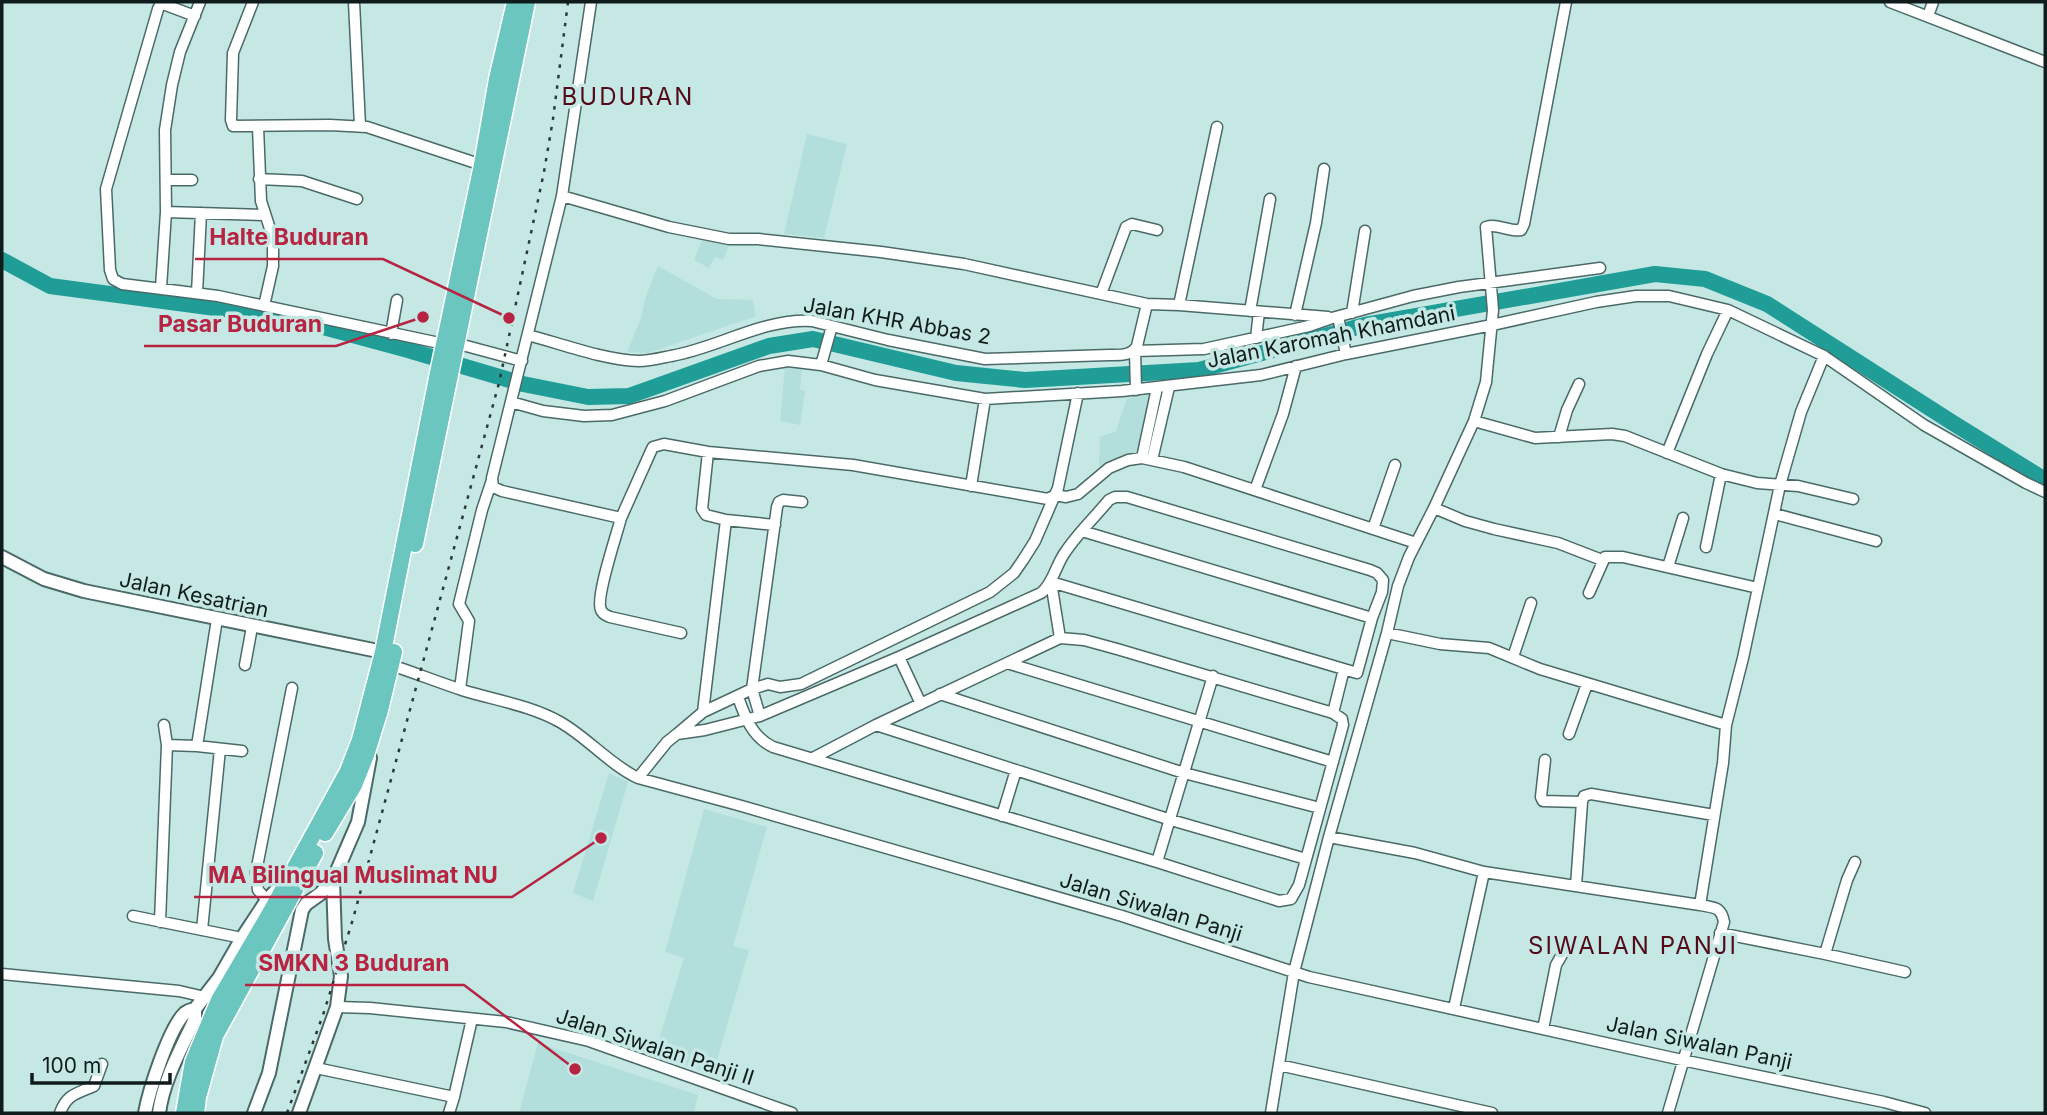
<svg xmlns="http://www.w3.org/2000/svg" width="2047" height="1115" viewBox="0 0 2047 1115" font-family="Inter,sans-serif">
	<rect width="100%" height="100%" fill="#c5e8e5"/>
	<path fill="#b2dfdb" d="M807 134 847 144 824 238 784 234Z
		M704 235 732 239 723 260 715 257 709 268 694 260Z
		M658 266 717 299 753 300 756 316 648 353 627 352 641 318 646 296Z
		M785 366 802 369 800 390 805 391 800 425 780 421Z
		M1163 393 1150 454 1139 453 1126 456 1099 469 1100 437 1116 431 1127 398Z
		M609 773 628 782 593 901 573 893Z
		M704 809 767 827 733 946 749 950 713 1074 654 1055 684 958 665 952Z
		M538 1043 698 1095 694 1113H519Z"/>
	<g fill="none" stroke-linecap="round" stroke-linejoin="round">
		<path stroke="#209d96" stroke-width="16" d="M2 260 50 286 290 318 408 350 523 384 588 397 629 396 769 346 813 339 956 373 1025 380 1199 370 1365 325 1655 274 1705 279 1767 304 1953 423 2045 480"/>
		<g stroke="#4a6a68" stroke-width="13">
			<path id="minor" d="M253 2 233 53 231 120 233 126 330 125 367 127 482 165
				M354 2 360 126
				M1890 2 2045 62
				M195 16 163 4 160 5 158 9 106 189 110 270 113 279 122 284 218 296 444 344
				M1928 16 1933 2
				M258 127 261 201 272 235 273 246V266L264 306
				M1217 127 1179 305 1147 304 964 264 881 252 758 239H729L669 227 562 196 492 478 493 487 502 491 621 518 651 451 653 447 664 444 708 452 853 465 1048 499 1055 495 1066 497 1078 494 1109 468 1128 460 1142 458 1184 467 1416 543
				M259 179 302 181 357 199
				M166 180H192
				M562 196 591 2
				M166 212 265 215
				M161 288 166 212 165 130 172 85 180 52 200 2
				M197 293 201 213
				M1101 294 1126 227 1132 224 1157 230
				M1179 305 1328 317
				M1250 311 1270 199
				M1352 313 1365 231
				M1295 315 1316 223 1324 169
				M1338 317 1346 354
				M391 334 397 300
				M528 335C562 344 604 360 639 361 649 361 661 358 671 356 718 348 763 318 812 321L888 340 985 359 1109 355C1120 355 1132 356 1137 346L1147 304
				M1256 338 1259 312
				M455 343 522 361
				M821 365 832 326
				M1136 390 1135 351 1204 349 1309 326 1332 318 1413 296 1459 287 1600 268
				M511 402 543 411 584 416 612 415 665 401 759 366 788 361 821 365 875 380 985 399 1122 391 1261 375 1346 354 1492 325 1596 302 1636 296H1669L1728 310 1824 356 1924 425 2026 483 2045 492
				M1474 421 1535 438 1612 434 1625 436 1721 474 1757 483 1798 486 1853 499
				M1559 437 1567 410 1579 384
				M708 452 702 509 706 515 726 520 775 525
				M1667 453 1707 354 1728 310
				M1142 458 1157 388
				M1152 460 1169 387
				M971 486 985 399
				M1255 490 1283 414 1296 366
				M1434 508 1465 521 1494 529 1558 543 1602 560
				M1775 514 1876 541
				M621 518C617 534 595 598 601 610 603 615 606 615 610 617L681 633
				M1373 529 1395 465
				M1082 531 1372 618
				M1706 547 1721 474
				M1668 567 1683 518
				M1589 593 1605 557H1623L1758 588
				M1387 633 1440 644 1489 648 1540 669 1726 725
				M1060 638 1051 582 1357 673 1372 618 1382 592 1383 580 1377 573 1370 570 1127 497H1115L1109 500C1095 517 1078 533 1066 551 1056 564 1053 584 1041 593L899 657 760 716 705 730 677 734 703 712 752 689 768 684 780 687 801 684 990 592 1014 573 1023 560 1035 541 1058 488 1078 393
				M899 657 921 704
				M1513 657 1531 603
				M1007 663 1333 762
				M245 665 252 627
				M391 665C415 673 438 682 462 690 494 700 530 705 560 722 588 738 609 764 638 778L738 805 1122 916 1309 977 1682 1060 1884 1102 1925 1113
				M460 689 469 621 459 604 482 510 492 480
				M940 694 1184 773 1320 808
				M738 697C745 717 752 737 773 747L1157 862 1279 901 1291 899 1299 885 1343 725 1342 719 1333 713 1117 649 1084 640 1060 638 876 725 813 758
				M703 712 726 520
				M1333 713 1344 669
				M760 716 752 689 777 507 779 502 783 500 802 502
				M876 725 1171 820 1306 859
				M1569 734 1587 684
				M167 745 197 746 242 751
				M197 746 217 619
				M1545 760 1541 797 1543 801 1582 802 1584 796 1591 794 1714 815
				M638 778 667 742 677 734
				M1002 816 1016 770
				M1329 837 1415 853 1484 872 1700 905C1714 908 1721 906 1724 922L1668 1113
				M1157 862 1213 676
				M1576 886 1582 802
				M267 900 258 890 256 872 292 688
				M1700 905 1723 763 1726 725 1743 658 1780 485 1801 412 1824 356
				M133 916 242 938
				M160 922 167 745 164 725
				M202 930 220 749
				M1720 933 1825 954 1847 880 1855 862
				M1825 954 1905 972
				M2 974 179 991 205 997
				M337 1007 370 1008 506 1022 589 1041 792 1113
				M1454 1008 1484 872
				M1543 1029 1556 965 1564 951
				M1279 1065 1492 1113
				M316 1068 454 1097 449 1113
				M454 1097 472 1019
				M60 1113C67 1094 76 1094 94 1086L102 1064
				M1271 1113 1294 972 1329 837 1387 633 1398 586 1409 557 1434 508 1474 421 1486 382 1493 310 1486 227C1497 223 1509 232 1521 230L1524 224 1566 2"/>
		</g>
		<g stroke="#4a6a68" stroke-width="16">
			<path id="tertiary" d="M2 557 44 579 84 591 383 652
				M145 1113C149 1091 169 1028 185 1013 189 1010 190 1010 195 1009
				M159 1113C163 1081 181 1049 195 1019V1009L219 978 242 938 267 900 283 883
				M254 1113 269 1073 302 910 306 904 320 894 333 880 358 822 370 758
				M299 1113 337 1007 341 976 335 939 333 880"/>
		</g>
		<g stroke="#fff" stroke-width="19">
			<path id="trunk" d="M415 544 527 2
				M325 833 354 785 366 755 380 710 394 652
				M184 1113 193 1062 219 1000 269 915 348 771 360 740 383 652 438 373 482 165 497 79 515 2
				M196 1113 198 1097 215 1036 315 853"/>
		</g>
		<use href="#minor" stroke="#fff" stroke-width="10"/>
		<use href="#tertiary" stroke="#fff" stroke-width="12"/>
		<use href="#trunk" stroke="#6bc6c0" stroke-width="16"/>
		<path stroke="#2a3a39" stroke-width="2.5" stroke-dasharray="3.5 7" stroke-linecap="butt" d="M287 1113 323 1015 353 919 499 383 544 172 553 119 568 2"/>
	</g>
	<g text-anchor="middle" stroke-width="7" stroke-linejoin="round" paint-order="stroke">
		<g font-size="21" fill="#0f1c1b" stroke="#c5e8e5">
			<text transform="translate(897 321) rotate(10)" y="7">Jalan KHR Abbas 2</text>
			<text transform="translate(1331 337) rotate(-11)" y="7">Jalan Karomah Khamdani</text>
			<text transform="translate(194 595) rotate(12)" y="7">Jalan Kesatrian</text>
			<text transform="translate(1151 907) rotate(17)" y="7">Jalan Siwalan Panji</text>
			<text transform="translate(1699 1043) rotate(12)" y="7">Jalan Siwalan Panji</text>
			<text transform="translate(655 1047) rotate(18)" y="7">Jalan Siwalan Panji II</text>
		</g>
		<g font-size="24" letter-spacing="2" fill="#520c19" stroke="#c5e8e5">
			<text x="628" y="105">BUDURAN</text>
			<text x="1633" y="954">SIWALAN PANJI</text>
		</g>
	</g>
	<path fill="none" stroke="#b62441" stroke-width="2.5" d="M509 318L383 259H195M423 317L336 346H144M601 838L512 897H194M575 1069L464 985H245"/>
	<g fill="#b62441" stroke="#c5e8e5" stroke-width="2.5">
		<circle cx="509" cy="318" r="7"/>
		<circle cx="423" cy="317" r="7"/>
		<circle cx="601" cy="838" r="7"/>
		<circle cx="575" cy="1069" r="7"/>
	</g>
	<g font-size="23" text-anchor="middle" font-weight="bold" fill="#b62441" stroke="#c5e8e5" stroke-width="7" stroke-linejoin="round" paint-order="stroke">
		<text x="289" y="245">Halte Buduran</text>
		<text x="240" y="332">Pasar Buduran</text>
		<text x="353" y="883">MA Bilingual Muslimat NU</text>
		<text x="354" y="971">SMKN 3 Buduran</text>
	</g>
	<rect width="2047" height="1115" fill="none" stroke="#0f1c1b" stroke-width="7"/>
	<path d="M32 1073v10h138v-10" fill="none" stroke="#0f1c1b" stroke-width="3.5"/>
	<text x="42" y="1073" font-size="21" fill="#0f1c1b" stroke="#c5e8e5" stroke-width="5" paint-order="stroke">100 m</text>
</svg>
